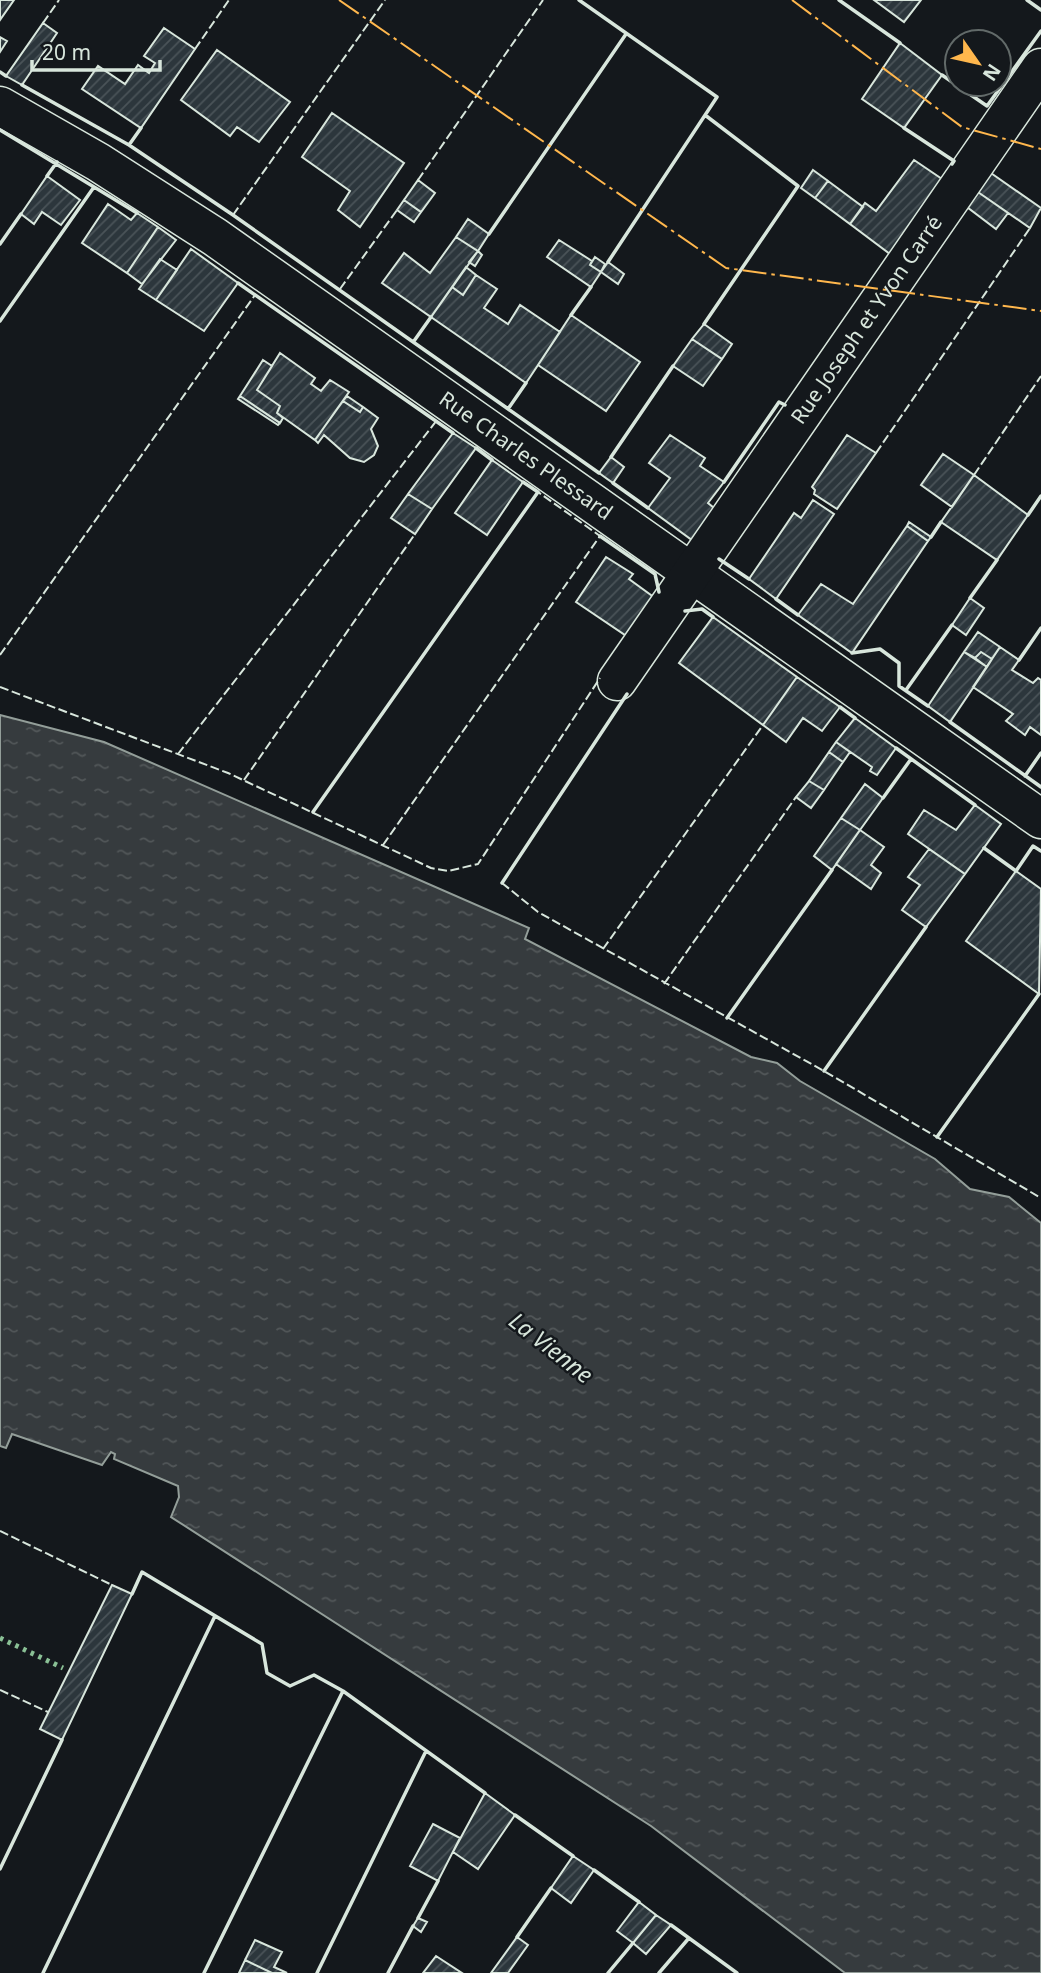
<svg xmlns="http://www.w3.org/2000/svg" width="1041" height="1973" viewBox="0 0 1041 1973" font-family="'Noto Sans',sans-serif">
	<defs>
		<pattern id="water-ripples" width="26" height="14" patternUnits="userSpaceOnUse" patternTransform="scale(1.75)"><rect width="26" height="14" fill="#363b3e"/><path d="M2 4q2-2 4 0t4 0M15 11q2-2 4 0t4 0" fill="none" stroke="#525759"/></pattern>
		<pattern id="building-hatch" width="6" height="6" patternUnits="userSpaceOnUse" patternTransform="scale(1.75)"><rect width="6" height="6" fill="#2c363c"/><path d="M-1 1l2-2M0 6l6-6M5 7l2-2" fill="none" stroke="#4a5358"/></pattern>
	</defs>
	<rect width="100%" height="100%" fill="#14181c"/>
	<path fill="url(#water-ripples)" stroke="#939e99" stroke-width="2" d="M0 715 104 742 529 928 525 939 751 1057 777 1063 800 1081 935 1159 970 1189 1009 1197 1041 1223V1973H845L651 1826 171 1517 179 1497 178 1486 114 1459 115 1454 111 1452 102 1465 12 1434 6 1448 0 1446Z"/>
	<path fill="url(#building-hatch)" stroke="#d8e6dc" stroke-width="2" d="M0 0H14L0 20Z
		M874 0H921L904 22Z
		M43 23 57 33 22 85 6 76Z
		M164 28 195 49 141 128 82 89 98 66 125 84 138 65 149 73 155 63 144 56Z
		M0 37 7 41 0 52Z
		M900 43 942 75 904 128 862 99Z
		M217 50 290 102 259 142 237 127 230 136 181 100Z
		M332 113 404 163 360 227 338 210 350 191 302 157Z
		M914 160 942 179 890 254 850 224 865 203 876 211Z
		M813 170 828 181 815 198 801 188Z
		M988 171 1041 208 1030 228 975 190Z
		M47 176 80 200 61 225 42 212 34 224 21 214Z
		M418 180 435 193 421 212 404 200Z
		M828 181 863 207 850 224 815 198Z
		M975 190 1008 213 996 229 963 204Z
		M404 200 421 212 414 222 397 210Z
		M108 204 131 220 137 213 158 227 127 273 82 243Z
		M468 219 489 234 478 251 456 237Z
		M158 227 176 240 142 284 127 273Z
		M456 237 478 251 431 317 382 283 404 253 430 273Z
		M559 240 592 261 590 265 601 272 591 287 547 257Z
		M191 249 238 283 204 331 156 300Z
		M478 251 482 255 475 266 469 262Z
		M595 257 605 264 601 272 590 265Z
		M160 259 177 270 156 300 139 289Z
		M608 262 624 274 618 284 601 272Z
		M466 267 476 275 463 295 452 287Z
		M476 275 497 289 484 308 508 324 520 305 560 332 526 383 431 317 452 287 463 295Z
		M571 315 640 362 606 411 538 365Z
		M704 324 732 344 722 359 692 339Z
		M692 339 722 359 703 386 673 366Z
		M280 353 315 378 311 384 321 391 330 380 349 392 315 440 277 413 280 406 257 390Z
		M263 360 272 366 257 390 280 406 277 413 283 418 280 423 240 396Z
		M240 396 280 423 278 425 238 399Z
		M347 396 363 407 360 412 343 401Z
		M343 401 360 412 363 407 378 418 371 429 378 446 374 455 364 462 350 458 324 435 318 443 315 440Z
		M453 433 476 448 432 509 408 494Z
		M670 435 705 458 700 466 724 482 708 503 719 512 696 543 648 508 670 478 649 463Z
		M847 435 876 453 837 509 814 494 815 490 812 487Z
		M943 454 974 475 952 507 921 485Z
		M611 457 624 467 613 483 599 473Z
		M492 460 523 482 487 535 455 513Z
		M974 475 1028 515 997 560 941 522Z
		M408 494 432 509 415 534 391 518Z
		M813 500 834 514 776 599 749 579 794 513 801 518Z
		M909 522 931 537 928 541 907 526Z
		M907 526 928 541 852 653 798 615 821 584 853 604Z
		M606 557 633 574 629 579 655 598 628 637 576 602Z
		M970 598 984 608 966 635 952 625Z
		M713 617 797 677 763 725 679 663Z
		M978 632 1000 647 992 659 981 652 975 658 964 652Z
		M1000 647 1019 660 1012 670 1033 683 1038 678 1041 680V735L1030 727 1025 735 1006 721 1013 714 973 687Z
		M964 652 987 667 950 722 928 706Z
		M981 652 992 659 987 667 975 658Z
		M797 677 840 707 822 731 803 718 786 742 763 725Z
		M855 718 896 748 877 775 870 771 872 767 836 742Z
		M836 742 850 752 843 762 829 752Z
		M829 752 843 762 824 790 809 781Z
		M809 781 824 790 811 808 796 797Z
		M865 784 883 798 860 830 841 818Z
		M975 805 1001 824 965 874 908 834 924 810 956 830Z
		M841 818 860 830 832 870 814 856Z
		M860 830 884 847 871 865 881 873 871 889 836 864Z
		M929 849 965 874 926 927 902 910 920 885 908 877Z
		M1016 871 1041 889 1039 994 966 941Z
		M112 1585 132 1594 62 1740 40 1729Z
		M485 1793 515 1815 478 1869 453 1852Z
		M433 1824 460 1838 438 1881 410 1866Z
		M573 1856 594 1870 571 1903 551 1888Z
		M639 1902 656 1915 633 1943 617 1931Z
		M656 1915 671 1925 646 1954 633 1943Z
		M418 1918 427 1922 421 1932 413 1926Z
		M517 1937 528 1945 508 1973H491Z
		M255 1940 282 1952 274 1967 287 1973H272L245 1960Z
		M436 1956 462 1973H423Z
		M245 1960 272 1973H239Z"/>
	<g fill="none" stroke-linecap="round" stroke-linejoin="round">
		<g stroke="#d8e6dc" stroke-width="41">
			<g id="minor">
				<path id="s1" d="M0 106 98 162 215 237 1041 819"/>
				<path id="s2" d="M617 681 1041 68"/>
			</g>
		</g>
		<use href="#minor" stroke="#14181c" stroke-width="38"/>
		<path stroke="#8ac095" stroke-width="5" stroke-dasharray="3.5 5" stroke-linecap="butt" d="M0 1638 63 1668"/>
		<path stroke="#d8e6dc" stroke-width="2" stroke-dasharray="9 3.5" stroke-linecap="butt" d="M43 23 59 0
			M195 49 229 0
			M418 180 543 0
			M233 215 385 0
			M340 289 397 210
			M876 453 1030 228
			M974 475 1041 376
			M0 655 255 295
			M0 687 228 773 431 868 448 871 478 864 600 678
			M178 754 437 420
			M244 780 415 534
			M383 845 600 536 538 492
			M502 883 538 912 824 1071 1041 1198
			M603 949 763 725
			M664 984 796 797
			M0 1531 112 1585
			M0 1690 48 1712"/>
		<path stroke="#d8e6dc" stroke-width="3.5" d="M579 0 717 97 608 262
			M839 0 900 43
			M1027 0 1041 10
			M0 72 6 76
			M942 75 987 106 1041 31
			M22 85 129 145 233 215 599 473
			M705 115 798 186
			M904 128 954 161 952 164
			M0 130 137 213
			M129 145 141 128
			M47 176 57 162
			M489 234 626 34
			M0 244 21 214
			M238 283 453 433
			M571 315 591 287
			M0 321 94 187
			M704 324 798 186
			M414 341 431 317
			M508 409 526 383
			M476 448 492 460
			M611 457 673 366
			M724 482 779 402 785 405
			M613 483 648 508
			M1028 515 1041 496
			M600 536 655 574 659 592
			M931 537 941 522
			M719 559 749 579
			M970 598 997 560
			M776 599 798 615
			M685 611 702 609 713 617
			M852 653 880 649 899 663V686L928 706
			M1019 660 1041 628
			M906 690 952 625
			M840 707 855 718
			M950 722 1041 787
			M896 748 975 805
			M1025 776 1041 753
			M883 798 911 759
			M313 812 538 492 523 482
			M984 848 1016 871 1033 846 1041 851
			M502 883 627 694
			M727 1018 832 870
			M824 1071 926 927
			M937 1137 1039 994
			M132 1594 142 1572 262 1644 267 1673 290 1686 314 1675 343 1691 485 1793
			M515 1815 573 1856
			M0 1869 62 1740
			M594 1870 639 1902
			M418 1918 438 1881
			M671 1925 737 1973
			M517 1937 551 1888
			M43 1973 215 1616
			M204 1973 343 1691
			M317 1973 426 1751
			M388 1973 413 1926
			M608 1973 633 1943
			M659 1973 689 1938"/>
		<path stroke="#ffb74d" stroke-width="2" stroke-dasharray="24 5 3.5 5" stroke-linecap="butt" d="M339 0 726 268 1041 311
			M792 0 962 127 1041 149"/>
	</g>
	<g text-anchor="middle" stroke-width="5" stroke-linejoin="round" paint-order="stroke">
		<g font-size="21" fill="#d8e6dc" stroke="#14181c">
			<text dy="7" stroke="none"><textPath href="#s2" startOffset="439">Rue Joseph et Yvon Carré</textPath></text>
			<text dy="7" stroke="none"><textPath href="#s1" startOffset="632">Rue Charles Plessard</textPath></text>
		</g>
		<g font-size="23" font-style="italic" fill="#d8e6dc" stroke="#14181c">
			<text transform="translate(551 1348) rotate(38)" y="8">La Vienne</text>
		</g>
	</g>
	<g transform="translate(978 63) rotate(124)"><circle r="33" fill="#14181c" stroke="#626a69" stroke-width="2"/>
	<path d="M0-5L12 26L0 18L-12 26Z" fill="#ffb74d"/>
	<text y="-10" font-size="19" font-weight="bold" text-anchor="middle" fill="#d8e6dc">N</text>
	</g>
	<path d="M32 60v10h128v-10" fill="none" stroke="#d8e6dc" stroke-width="3.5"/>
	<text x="42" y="60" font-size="21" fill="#d8e6dc" stroke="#14181c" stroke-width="5" paint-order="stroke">20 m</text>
</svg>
